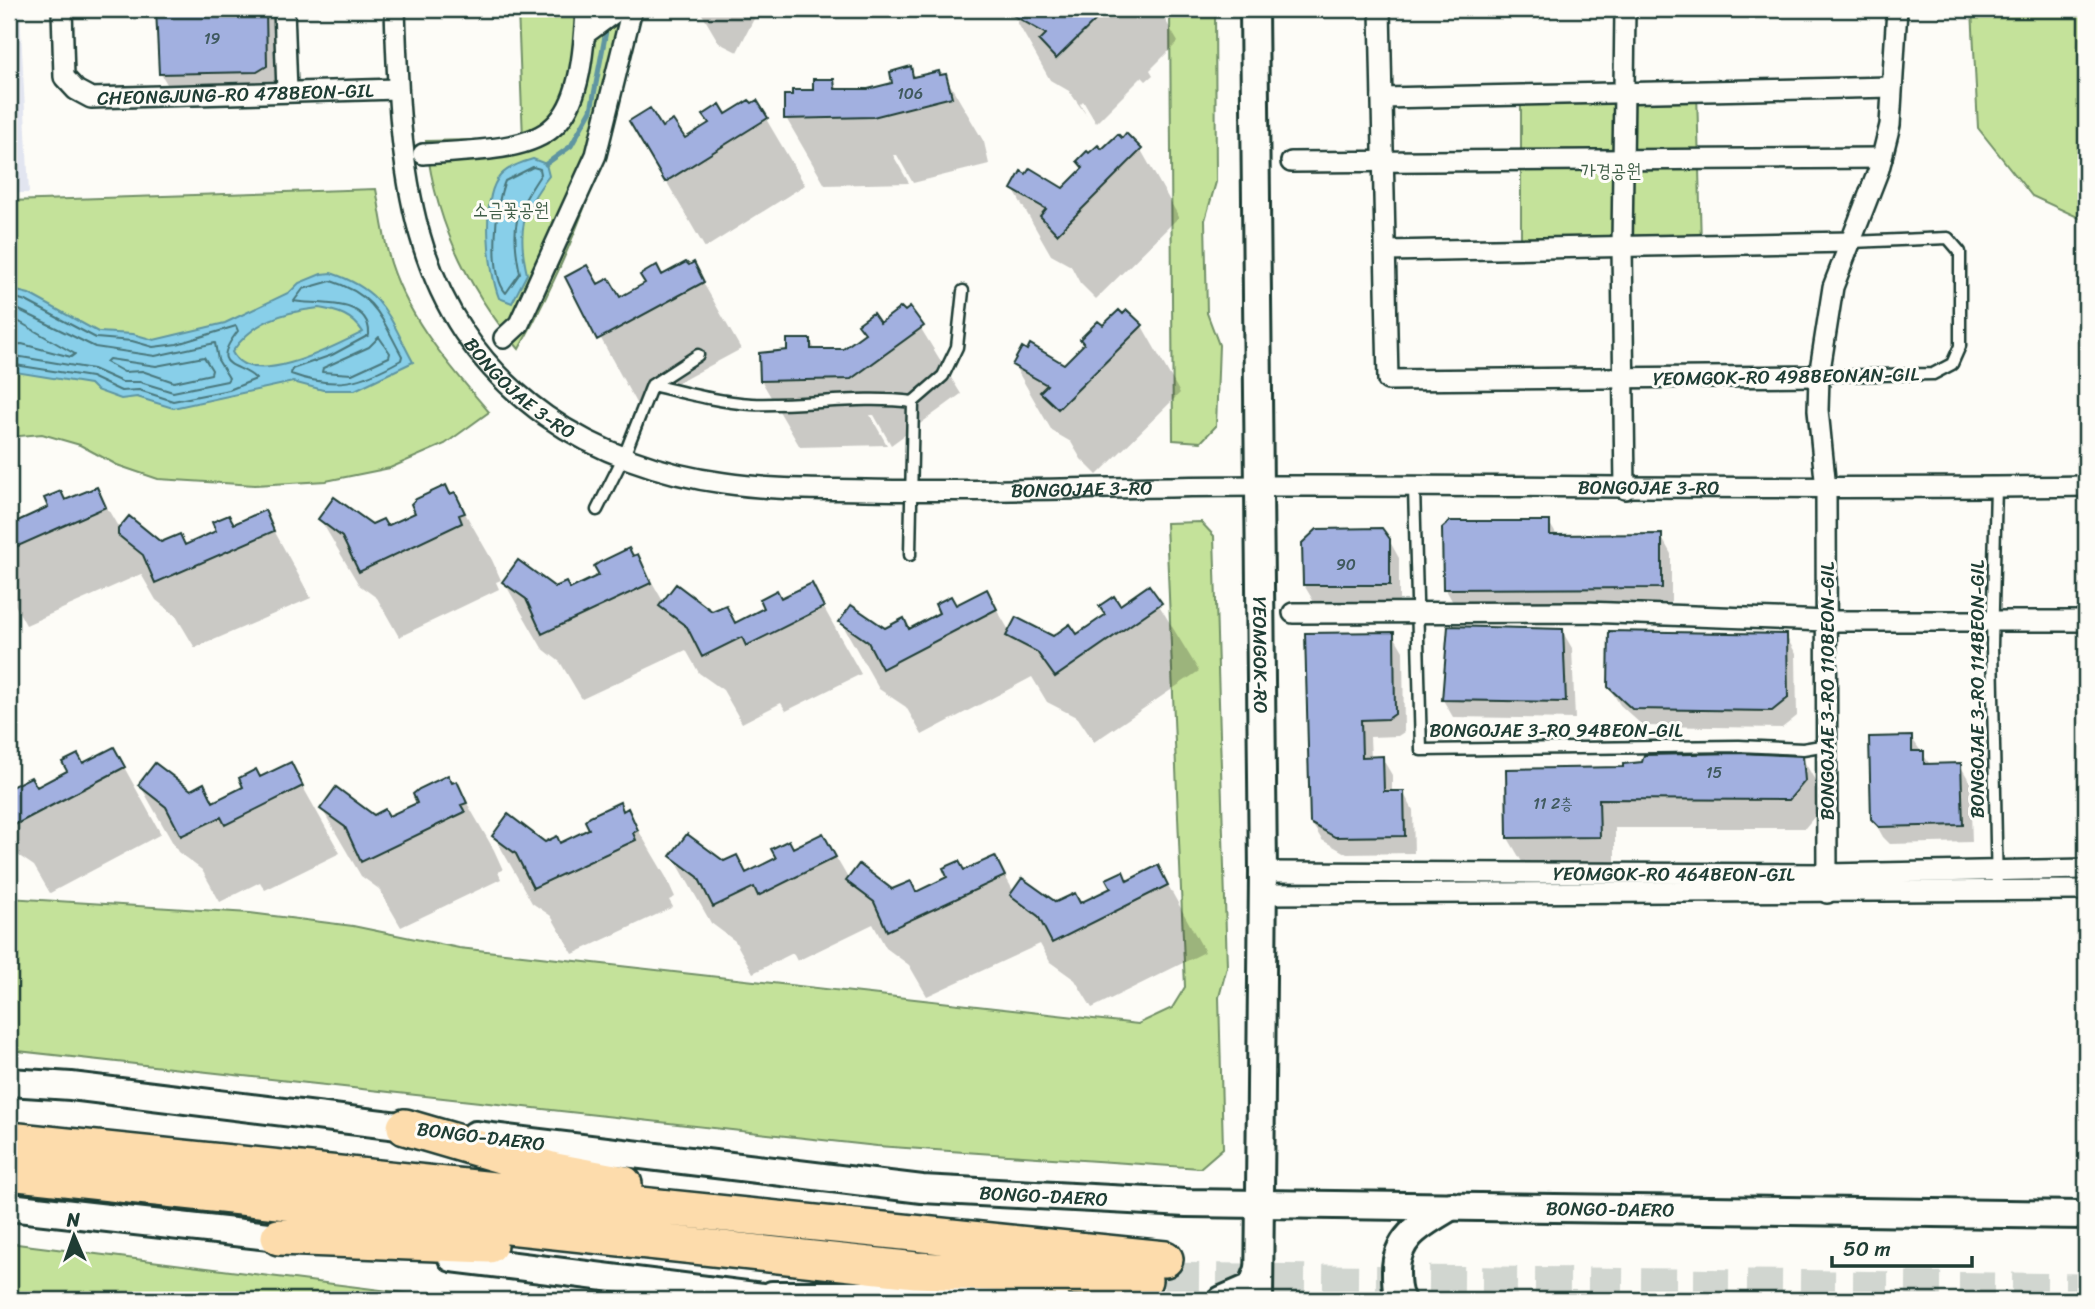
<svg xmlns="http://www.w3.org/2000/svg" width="2095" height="1309" viewBox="0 0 2095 1309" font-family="Sriracha,'Poor Story',sans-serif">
	<rect width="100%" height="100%" fill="#fdfcf7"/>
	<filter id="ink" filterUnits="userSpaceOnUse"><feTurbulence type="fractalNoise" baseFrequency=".0143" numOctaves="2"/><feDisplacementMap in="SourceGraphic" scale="14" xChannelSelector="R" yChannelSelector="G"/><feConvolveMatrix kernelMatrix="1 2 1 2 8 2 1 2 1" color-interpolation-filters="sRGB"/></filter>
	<g filter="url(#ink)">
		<path fill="#e2e5f0" d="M9 9H20L29 193H9Z"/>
		<path fill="#c4e29a" stroke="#729067" stroke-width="2" d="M518 9H641C614 133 581 237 519 349 467 289 435 221 426 141L523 139Z
			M1170 9H1215L1216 182 1205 220 1207 313 1219 345 1216 426 1201 442 1173 440Z
			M1972 9H2086V221L2032 196 1978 128Z
			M1697 91 1701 245 1521 248V95Z
			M376 189C380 210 383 232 388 253 405 316 448 364 489 412L445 444 390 468 326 481 255 485 158 479 117 465 80 445 42 434 9 437V201Z
			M1201 522 1214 536 1227 967 1219 997 1223 1148 1200 1168 877 1146 9 1050V898L250 913 353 926 459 948 1138 1024 1172 1008 1185 987 1166 523Z
			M9 1243 460 1300H9Z"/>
		<path fill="#88cfe9" stroke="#5e95a1" stroke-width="2" fill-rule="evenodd" d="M533 159 546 164 549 176C522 210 517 231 527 274L512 303 499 298C489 273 480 198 500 176 508 167 522 162 533 159Z
			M331 273C385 291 388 316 413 362L355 390H323L293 382 173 408 137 397 121 399 96 390 90 384 9 371V289L29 294 98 332 133 334 154 340 225 323 290 292 299 283 321 274ZM319 308C338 311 352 315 363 332 335 346 251 391 232 352 253 321 283 312 319 308Z"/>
		<path fill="#0003" d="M158 9H274L275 82 267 88 170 89 161 74Z
			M699 9H759L737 52 719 43Z
			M1015 9H1052L1063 15 1069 9H1159L1178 42 1150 70 1153 75 1146 81 1142 77 1096 123 1083 101 1080 104 1087 116 1069 91 1050 80 1012 13Z
			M910 68 915 78 945 76 984 142 989 164 913 183 897 155H893L909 183 825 185 786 118 814 91 833 80 839 91H868L895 84Z
			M756 102 805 185 705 248 632 122 662 129 684 141Z
			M1126 136 1141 150 1179 217 1096 299 1080 283 1071 266 1051 255 1013 189 1063 190 1084 170 1079 161 1102 152Z
			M693 265 741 349 637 405 568 278 598 287 619 299Z
			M909 309 961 394 891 445 874 415H870L887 445 800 447 761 380 789 351 810 340 816 351H844L880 325Z
			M1127 312 1142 326 1180 393 1097 475 1081 459 1071 442 1052 431 1014 365 1064 366 1103 328Z
			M96 489 120 530 161 544 185 546 264 512 311 598 195 648 176 616 156 600 141 574 26 625 9 594V513L17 523Z
			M454 494 492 560 501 580 496 582 499 589 399 637 377 598 359 585 320 519 386 528Z
			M1549 522 1557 536H1661L1671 554V605L1455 606 1445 588Z
			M1389 540 1399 558V602H1314L1304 585Z
			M637 556 664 603 712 613 735 624 811 585 861 674 786 711 781 703 742 723 723 690 699 673 686 650 582 699 560 662 542 648 504 582 570 591Z
			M1148 587 1199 671 1094 742 1078 718 1047 702 1032 677 922 735 906 707 879 689 841 622 909 631 986 591 1010 632 1053 638 1076 637Z
			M1562 631 1572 648 1575 719 1453 717 1443 700Z
			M1393 634 1403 651 1404 732 1398 736 1370 737 1371 758H1382L1392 775V792H1403L1413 810 1414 853 1347 854 1322 840 1311 822Z
			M1786 636 1796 654 1797 716 1782 728 1643 726 1620 705 1609 687Z
			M1911 737 1931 766 1960 765 1970 782 1972 842 1890 844 1883 837 1873 819Z
			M114 749 161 834 50 893 34 866 9 849V786L36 789Z
			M1802 758 1819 787 1820 810 1805 828H1615V865L1525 867 1508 838 1625 769Z
			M290 764 340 853 265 890 260 882 220 902 202 870 178 852 140 785 191 793 204 786 214 803Z
			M456 784 494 850 503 870 498 872 501 879 401 927 379 889 361 876 322 809 388 818Z
			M627 811 666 877 675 897 669 900 673 907 573 954 551 916 532 903 494 836 560 845Z
			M823 835 849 880 892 892 916 894 995 858 1014 892 1056 904 1080 905 1158 867 1205 952 1092 1008 1075 980 1050 962 1040 944 927 996 909 965 886 948 873 924 797 961 793 953 753 973 735 941 711 923 673 856 723 863 747 874Z"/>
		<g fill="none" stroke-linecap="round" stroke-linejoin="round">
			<path stroke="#49777c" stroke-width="2" d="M533 167 540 169 541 174C515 213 510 226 520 273L506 293C489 275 495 204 505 181Z
				M331 281C376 295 381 318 402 356L401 360C361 383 335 390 291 374L292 369 332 355 369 335C371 295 311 306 294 301L303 289Z
				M9 296 26 301 96 338 132 341 153 347 177 344 236 326 238 331C207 370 241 362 256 379L229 390 173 401 139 390 121 391 91 377 9 364
				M9 305 95 347 155 356 215 343 218 360 229 378 227 381 173 392 140 382H122L93 369 9 355
				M9 316 75 354 71 357 22 344 9 345
				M379 337 390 353 389 357 352 374 322 372 323 368 369 347Z
				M204 357 212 370 211 374 174 382 142 371 124 372 106 362 109 359 156 366Z"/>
			<path stroke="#5e95a1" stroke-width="5" d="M546 164 571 146 591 110 607 26"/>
		</g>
		<path fill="#a2b0e0" stroke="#1f3d34" stroke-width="2" d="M156 9H266L267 66 257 72 159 74Z
			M1002 9H1107L1056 59 1039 41 1046 34Z
			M911 66 913 77 939 71 940 75 946 74 952 97 873 117 784 119V95H792V90H813V79H834L835 89H868L892 83 890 72Z
			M749 100 752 103 757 100 768 118 665 182 629 121 650 108 662 127 673 120 685 138 709 123 703 115 720 104 726 114Z
			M1126 133 1142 149 1057 234 1040 216 1046 209 1011 189 1021 171 1026 174 1030 168 1063 188 1083 168 1077 161 1087 151 1089 153 1098 145 1102 149 1118 134 1122 138Z
			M686 262 689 265 694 262 704 282 597 340 565 277 587 265 598 284 609 278 620 297 645 283 640 275 657 265 662 275Z
			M901 307 905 311 910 307 924 326 851 379 760 381 759 353 787 350V339H811V349H843L865 333 858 324 873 313 880 323Z
			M1119 310 1123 314 1127 310 1143 325 1058 409 1040 392 1047 385 1012 365 1022 347 1027 350 1030 344 1064 364 1084 344 1080 339 1098 321 1103 325Z
			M446 485 450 494 455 492 465 513 459 515 462 523 359 572 342 537 318 519 334 497 372 524 383 519 387 526 415 513 411 504 416 499Z
			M97 487 106 507 9 550V525L48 507 44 498 61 491 65 500Z
			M265 510 274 531 155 583 143 555 118 535V529L129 516 161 542 180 534 185 545 216 531 212 522 229 515 234 524Z
			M1450 521H1550V535L1662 534V588L1443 589 1442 528Z
			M1382 528 1390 539V585H1303L1302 543 1317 529Z
			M629 548 633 556 638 554 651 583 542 634 526 599 502 582 518 560 555 587 566 582 570 589 599 575 594 566 600 562Z
			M812 583 824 607 746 646 742 637 702 657 687 627 659 606 676 584 712 611 726 605 735 623 764 608 760 599 777 590 781 598Z
			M1149 585 1162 603 1055 677 1037 652 1006 636 1016 617 1053 636 1070 624 1077 634 1105 615 1099 606 1114 596 1120 605Z
			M987 589 997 609 882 669 868 642 839 622 851 605 885 628 904 618 909 629 939 613 935 604 951 596 956 605Z
			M1448 626 1563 629 1566 702 1442 700Z
			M1609 631 1787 634 1788 698 1772 711 1632 709 1608 687Z
			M1394 632 1395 714 1388 719 1361 720 1362 757 1383 756 1384 791H1404L1405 836 1335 837 1310 823 1305 633Z
			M1912 736V751H1924V764L1961 763 1963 825 1879 827 1871 819 1869 737Z
			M114 747 125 767 9 828V788L31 777 37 787 67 771 62 762 78 754 83 763Z
			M1739 753 1803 756 1805 781 1789 800 1599 799 1600 837 1507 838 1506 769 1623 767V764L1642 762 1644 755Z
			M291 762 303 786 225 825 221 817 181 836 166 807 138 785 155 763 191 790 204 783 213 802 243 787 239 778 256 769 260 777Z
			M448 775 452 783 457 781 467 803 461 805 465 812 361 862 345 827 320 809 336 787 374 815 385 809 389 816 417 803 413 794 419 789Z
			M620 802 623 811 628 808 638 830 633 833 636 840 533 888 516 854 492 836 508 814 545 842 557 836 560 843 589 829 585 821 590 816Z
			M823 833 836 857 758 896 754 887 713 907 698 877 670 856 687 834 724 861 737 855 746 873 776 858 771 849 789 840 793 848Z
			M995 856 1005 876 887 931 874 902 846 881 859 864 892 889 911 881 916 892 947 877 943 868 959 861 964 870Z
			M1158 865 1168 885 1052 943 1038 916 1010 895 1022 878 1056 902 1075 893 1080 903 1111 888 1106 879 1123 871 1127 881Z"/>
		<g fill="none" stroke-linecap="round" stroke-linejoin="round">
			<path stroke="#d1d6d0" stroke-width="35" stroke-dasharray="35 18" stroke-linecap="butt" d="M1164 1280 2086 1291"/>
			<g stroke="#1f3d34" stroke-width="15">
				<path id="lane" d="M1819 376 1933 374 1952 364 1960 346V252L1948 238 1851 242
					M652 385 698 355
					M1414 487 1421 750 1739 746 1803 749 1827 745
					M1996 487 1992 646 1997 891
					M597 510 624 456 652 385C686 393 718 402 752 404 806 406 859 395 913 402
					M910 555 913 402 943 376 957 347 963 291"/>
			</g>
			<g stroke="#1f3d34" stroke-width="24">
				<g id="street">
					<path id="s1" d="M62 9 64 77 76 90 91 98 397 89"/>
					<path d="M284 9 287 91"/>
					<path id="s2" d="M395 9C400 166 405 315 546 416 597 452 663 475 724 483 771 490 818 489 865 490 996 493 1128 486 1259 486 1535 485 1810 490 2086 486"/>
					<path d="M1380 9 1388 380 1819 376"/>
					<path d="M1625 9 1622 246 1625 489"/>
					<path d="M585 34 619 9"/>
					<path d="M1382 98 1892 87"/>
					<path d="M423 154C548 147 580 146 586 9"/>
					<path d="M1291 162 1882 158"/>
					<path d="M1386 251 1851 242"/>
					<path d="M504 338 519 324 596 155 632 9"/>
					<path d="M1293 613 1585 612 1827 621H2086"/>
					<path id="s3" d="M1263 872 1827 874 2086 869"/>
					<path d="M1827 893 1826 489 1818 410 1819 376 1833 287 1879 169 1890 125 1897 9"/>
					<path d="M1263 894 2086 890"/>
				</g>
			</g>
			<g stroke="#1f3d34" stroke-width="32">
				<g id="secondary">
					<path id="s4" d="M1254 9 1263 872 1259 1300"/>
					<path d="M9 1082 71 1086 423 1129"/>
					<path id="s5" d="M475 1135 922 1189 1186 1203 2086 1215"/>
					<path d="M9 1207 296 1239"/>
					<path d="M452 1258 788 1300"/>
					<path d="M772 1295H899L1056 1300"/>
					<path d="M1222 1300 1252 1287 1259 1269"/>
					<path d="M1401 1300C1396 1292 1396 1282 1396 1273 1395 1236 1424 1223 1452 1206"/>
				</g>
			</g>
			<g stroke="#1f3d34" stroke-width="40">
				<path id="highway" d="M405 1127 555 1171 624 1184
					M9 1140 1165 1259
					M9 1172 916 1270 1144 1280
					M279 1237 489 1245"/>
			</g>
			<use href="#lane" stroke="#fdfcf7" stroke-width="10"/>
			<use href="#street" stroke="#fdfcf7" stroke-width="19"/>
			<use href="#secondary" stroke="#fdfcf7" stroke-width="26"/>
			<use href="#highway" stroke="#fddcac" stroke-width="35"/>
		</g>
	</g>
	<g text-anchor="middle" stroke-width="6" stroke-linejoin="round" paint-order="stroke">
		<g font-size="16" fill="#405a5f">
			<text x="212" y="44">19</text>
			<text x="910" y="99">106</text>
			<text x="1346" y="570">90</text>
			<text x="1714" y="778">15</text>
			<text x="1553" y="809">11 2층</text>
		</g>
		<g font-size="19" fill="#1f3d34" stroke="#fdfcf7">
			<text dy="7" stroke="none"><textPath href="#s1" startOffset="247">CHEONGJUNG-RO 478BEON-GIL</textPath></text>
			<text transform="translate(1786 376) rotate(-1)" y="7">YEOMGOK-RO 498BEONAN-GIL</text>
			<text dy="7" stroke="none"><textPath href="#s2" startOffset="415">BONGOJAE 3-RO</textPath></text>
			<text dy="7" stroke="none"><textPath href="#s2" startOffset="1003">BONGOJAE 3-RO</textPath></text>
			<text dy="7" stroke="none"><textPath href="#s2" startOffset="1570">BONGOJAE 3-RO</textPath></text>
			<text dy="7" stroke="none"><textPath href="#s4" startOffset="646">YEOMGOK-RO</textPath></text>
			<text transform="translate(1977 689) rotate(-90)" y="7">BONGOJAE 3-RO 114BEON-GIL</text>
			<text transform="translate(1827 691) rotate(-90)" y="7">BONGOJAE 3-RO 110BEON-GIL</text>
			<text x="1556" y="737">BONGOJAE 3-RO 94BEON-GIL</text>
			<text dy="7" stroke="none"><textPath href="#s3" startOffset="411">YEOMGOK-RO 464BEON-GIL</textPath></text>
			<text transform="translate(481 1136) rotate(7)" y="7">BONGO-DAERO</text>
			<text dy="7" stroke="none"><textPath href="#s5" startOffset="572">BONGO-DAERO</textPath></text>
			<text dy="7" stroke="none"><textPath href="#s5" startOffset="1139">BONGO-DAERO</textPath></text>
		</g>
		<g font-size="19" fill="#405e48" stroke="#fdfcf7">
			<text x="1611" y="177">가경공원</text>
			<text x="511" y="216">소금꽃공원</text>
		</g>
	</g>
	<rect width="2095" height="1309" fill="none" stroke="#fdfcf7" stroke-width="35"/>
	<rect x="18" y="18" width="2060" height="1274" fill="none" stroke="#1f3d34" stroke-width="2.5" filter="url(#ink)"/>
	<g transform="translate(74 1236) rotate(358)" stroke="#fdfcf7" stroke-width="5" paint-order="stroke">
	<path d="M0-5L12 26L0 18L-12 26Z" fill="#1f3d34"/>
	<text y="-10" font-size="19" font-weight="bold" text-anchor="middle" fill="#1f3d34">N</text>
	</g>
	<path d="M1832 1256v10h140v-10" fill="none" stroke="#1f3d34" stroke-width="3.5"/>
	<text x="1843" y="1256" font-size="21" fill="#1f3d34" stroke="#fdfcf7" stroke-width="5" paint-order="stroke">50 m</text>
</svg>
